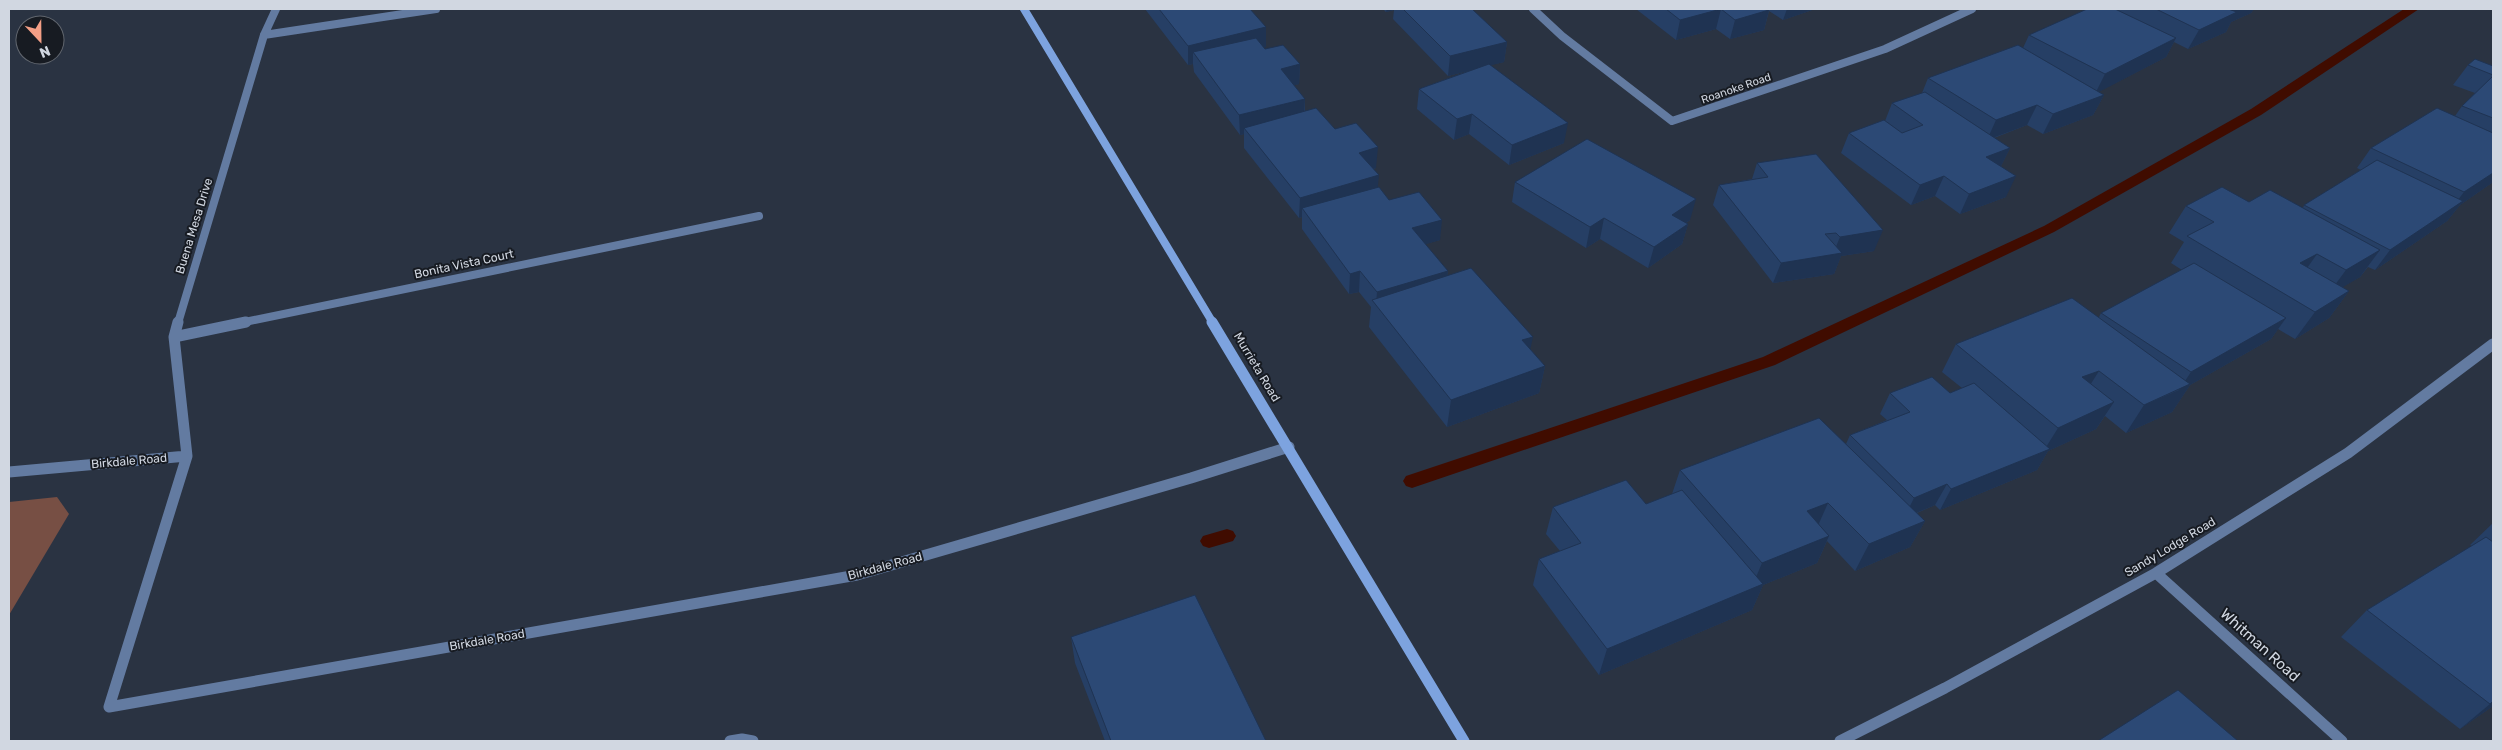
<svg xmlns="http://www.w3.org/2000/svg" width="2502" height="750" viewBox="0 0 2502 750" font-family="Rubik,sans-serif">
	<rect width="100%" height="100%" fill="#2a3342"/>
	<path fill="#774f44" d="M57 497 69 514 9 615V502Z"/>
	<g fill="none" stroke-linecap="round" stroke-linejoin="round">
		<path fill="#400c00" fill-rule="evenodd" d="M2404 9H2419L2261 115 2054 232 1775 365 1412 488 1406 486 1403 481 1406 476 1763 357 2044 226 2251 109Z
			M1227 529 1233 531 1236 536 1233 541 1209 548 1203 546 1200 541 1203 536Z"/>
		<path stroke="#637ba1" stroke-width="11" d="M730 741 742 739 753 741"/>
		<path stroke="#637ba1" stroke-width="8" d="M1533 9 1562 36 1672 121 1885 49 1972 9
			M264 35 436 9
			M178 323 264 35 276 9
			M240 323 759 216"/>
		<path stroke="#637ba1" stroke-width="11" d="M178 322 174 337 187 456
			M174 337 246 322
			M9 472 187 456 109 707 857 575 1191 478 1289 447
			M2156 573 2342 741
			M1840 741 1945 688 2156 573 2348 453 2493 344"/>
		<path stroke="#7da3df" stroke-width="8" d="M1024 9 1213 323"/>
		<path stroke="#7da3df" stroke-width="11" d="M1212 322 1464 741"/>
	</g>
	<path fill="#263f65" d="M1145 9H1250L1266 47H1264L1265 49 1300 64 1299 84 1294 85 1305 99V111L1335 129 1376 168 1373 169 1377 188 1389 200 1440 240 1425 244 1448 271 1447 276 1530 349 1545 366 1539 393 1447 427 1369 327 1371 307 1359 292 1349 294 1302 229V217L1299 218 1244 148V134L1240 135 1194 72 1193 64 1188 65Z
		M1383 9H1472L1507 42 1504 62 1490 65 1564 143 1509 165 1469 134 1454 140 1417 109 1419 89 1471 70 1448 76 1393 19 1394 10 1386 12Z
		M1636 9H1815L1783 20 1769 11 1764 30 1730 39 1716 29 1676 40Z
		M2087 9H2254L2251 13 2231 22 2226 32 2188 49 2174 42 2166 57 2098 92 2104 95 2093 115 2043 134 2027 125 1994 138 2010 148 2001 166 2006 197 1960 214 1935 196 1911 205 1841 153 1849 133 1885 121 1892 103 1922 93 1928 78 2023 48 2029 35Z
		M2468 65 2493 66V182L2460 205 2447 221 2375 270 2368 267 2360 277 2342 287 2349 291 2329 318 2295 339 2278 329 2271 339 2190 385 2172 412 2126 433 2105 416 2096 429 2048 451 2037 470 1940 510 1935 505 1917 513 1925 521 1910 547 1855 571 1827 541 1817 563 1763 585 1752 610 1599 675 1533 585 1539 559 1560 551 1546 534 1553 507 1646 504 1672 494 1680 470 1846 444 1850 435 1887 420 1880 414 1890 393H1950L1962 388 1942 372 1956 344 2099 317 2101 313 2182 270 2171 263 2184 242 2169 233 2186 206 2249 202 2303 208 2304 205 2361 170 2357 168 2371 148 2455 116 2462 106 2475 93 2453 85Z
		M1757 163 1874 251 1841 256 1834 274 1773 283 1713 205 1719 185 1752 179Z
		M1515 182 1690 220 1686 223 1688 224 1682 244 1648 268 1600 239 1586 248 1512 202Z
		M2493 523V706L2460 729 2341 637 2367 610 2472 546 2470 545Z
		M1071 637 1266 741H1105L1075 663Z"/>
	<path fill="#1f3352" d="M1387 9H1394V10L1386 12Z
		M1721 9 1716 29 1676 40 1680 20Z
		M1787 9H1815L1783 20Z
		M2228 9H2254L2251 13 2231 22 2226 32 2188 49 2199 30Z
		M1769 10 1764 30 1730 39 1735 20Z
		M1266 27V47L1200 62 1193 52V64L1188 65V46Z
		M2176 38 2166 57 2095 94 2105 74Z
		M1507 42 1504 62 1448 76 1450 56Z
		M1300 64 1299 84 1281 89V69Z
		M2104 95 2093 115 2043 134 2053 114Z
		M1305 99 1304 118 1244 128V134L1240 135 1239 115Z
		M2037 105 2027 125 1987 140 1996 120Z
		M1472 114 1469 134 1454 140 1457 119Z
		M1568 123 1564 143 1509 165 1512 145Z
		M1378 147 1376 168 1358 173 1359 153Z
		M2010 148 2000 168 1986 157Z
		M2493 173V182L2460 205 2447 221 2375 270 2390 250 2451 209 2464 192Z
		M1379 175 1377 195 1302 208V217L1299 218 1300 198Z
		M1944 176 1935 196 1911 205 1920 185Z
		M2016 176 2006 197 1960 214 1969 194Z
		M1696 199 1690 220 1666 236 1672 215Z
		M1604 218 1600 239 1586 248 1590 227Z
		M1442 220 1440 240 1410 249 1412 228Z
		M1688 224 1682 244 1648 268 1654 247Z
		M1883 230 1874 251 1841 256 1834 274 1773 283 1781 263 1833 254 1840 237Z
		M2380 250 2360 277 2326 297 2346 270Z
		M2317 254 2298 281 2300 263Z
		M1360 271 1359 292 1349 294 1350 274Z
		M1448 271 1445 292 1376 305 1377 292Z
		M2349 291 2329 318 2295 339 2315 312Z
		M2286 318 2271 339 2190 385 2172 412 2126 433 2144 405 2179 390 2191 372Z
		M1533 337 1527 364 1522 340Z
		M1545 366 1539 393 1447 427 1451 400Z
		M2099 371 2082 398V377Z
		M2114 402 2096 429 2048 451 2037 470 1940 510 1951 489 2043 452 2058 428Z
		M1947 484 1935 505 1904 518 1914 498Z
		M1828 503 1816 530 1807 511Z
		M1925 521 1910 547 1855 571 1869 544Z
		M1829 536 1817 563 1763 585 1752 610 1599 675 1607 649 1751 589 1762 563Z
		M2493 701V706L2460 729 2490 704Z"/>
	<path fill="#2c4975" stroke="#1f3352" d="M1159 9H1250L1266 27 1188 46Z
		M1403 9H1472L1507 42 1450 56Z
		M1666 9H1767L1769 10 1735 20 1721 9 1680 20Z
		M2087 9H2115L2176 38 2105 74 2029 35Z
		M2156 9H2228L2237 12 2199 30Z
		M1256 38 1265 49 1283 45 1300 64 1281 69 1305 99 1239 115 1193 52Z
		M2018 45 2104 95 2053 114 2037 105 1996 120 1928 78Z
		M2475 59 2493 66V75L2468 65Z
		M1489 64 1568 123 1512 145 1472 114 1457 119 1419 89Z
		M2493 76V118L2462 106Z
		M1925 92 2010 148 1986 157 2016 176 1969 194 1944 176 1920 185 1849 133 1884 120 1902 133 1923 125 1892 103Z
		M1316 108 1335 129 1356 123 1378 147 1359 153 1379 175 1300 198 1244 128Z
		M2437 108 2493 133V173L2464 192 2371 148Z
		M1587 139 1696 199 1672 215 1688 224 1654 247 1604 218 1590 227 1515 182Z
		M1816 154 1883 230 1840 237 1836 233 1825 234 1842 253 1781 263 1719 185 1768 177 1757 163Z
		M2377 160 2463 201 2390 250 2304 205Z
		M1379 187 1389 200 1419 192 1442 220 1412 228 1448 271 1377 292 1360 271 1350 274 1302 208Z
		M2222 187 2249 202 2270 190 2380 250 2346 270 2317 254 2300 263 2349 291 2315 312 2187 236 2214 222 2186 206Z
		M2194 263 2286 318 2191 372 2101 313Z
		M1471 268 1533 337 1522 340 1545 366 1451 400 1372 300Z
		M2072 298 2190 384 2144 405 2099 371 2082 377 2114 402 2058 428 1956 344Z
		M1932 377 1950 393 1974 383 2050 449 1951 489 1947 484 1914 498 1850 435 1910 412 1890 393Z
		M1819 418 1925 521 1869 544 1828 503 1807 511 1829 536 1762 563 1680 470Z
		M1626 480 1646 504 1682 490 1763 584 1607 649 1539 559 1581 543 1553 507Z
		M2486 537 2493 542V701L2490 704 2367 610Z
		M1195 595 1266 741H1111L1071 637Z
		M2178 690 2238 741H2098Z"/>
	<g text-anchor="middle" stroke-width="4" stroke-linejoin="round" paint-order="stroke">
		<g font-size="11" fill="#d1d7e1" stroke="#171b22">
			<text transform="translate(1736 88) rotate(-19)" y="4">Roanoke Road</text>
		</g>
		<g font-size="12" fill="#d1d7e1" stroke="#171b22">
			<text transform="translate(194 226) rotate(-73)" y="4">Buena Mesa Drive</text>
			<text transform="translate(464 264) rotate(-12)" y="4">Bonita Vista Court</text>
			<text transform="translate(1257 367) rotate(59)" y="4">Murrieta Road</text>
			<text transform="translate(129 461) rotate(-5)" y="4">Birkdale Road</text>
			<text transform="translate(2170 547) rotate(-31)" y="4">Sandy Lodge Road</text>
			<text transform="translate(885 566) rotate(-15)" y="4">Birkdale Road</text>
			<text transform="translate(487 640) rotate(-10)" y="4">Birkdale Road</text>
		</g>
		<g font-size="15" fill="#d1d7e1" stroke="#171b22">
			<text transform="translate(2260 645) rotate(42)" y="5">Whitman Road</text>
		</g>
	</g>
	<rect width="2502" height="750" fill="none" stroke="#d1d7e1" stroke-width="20"/>
	<g transform="translate(40 40) rotate(158)"><circle r="24" fill="#171b22" stroke="#61666e"/>
	<path d="M0-4L9 19L0 12L-9 19Z" fill="#f39f86"/>
	<text y="-8" font-size="14" font-weight="bold" text-anchor="middle" fill="#d1d7e1">N</text>
	</g>
</svg>
